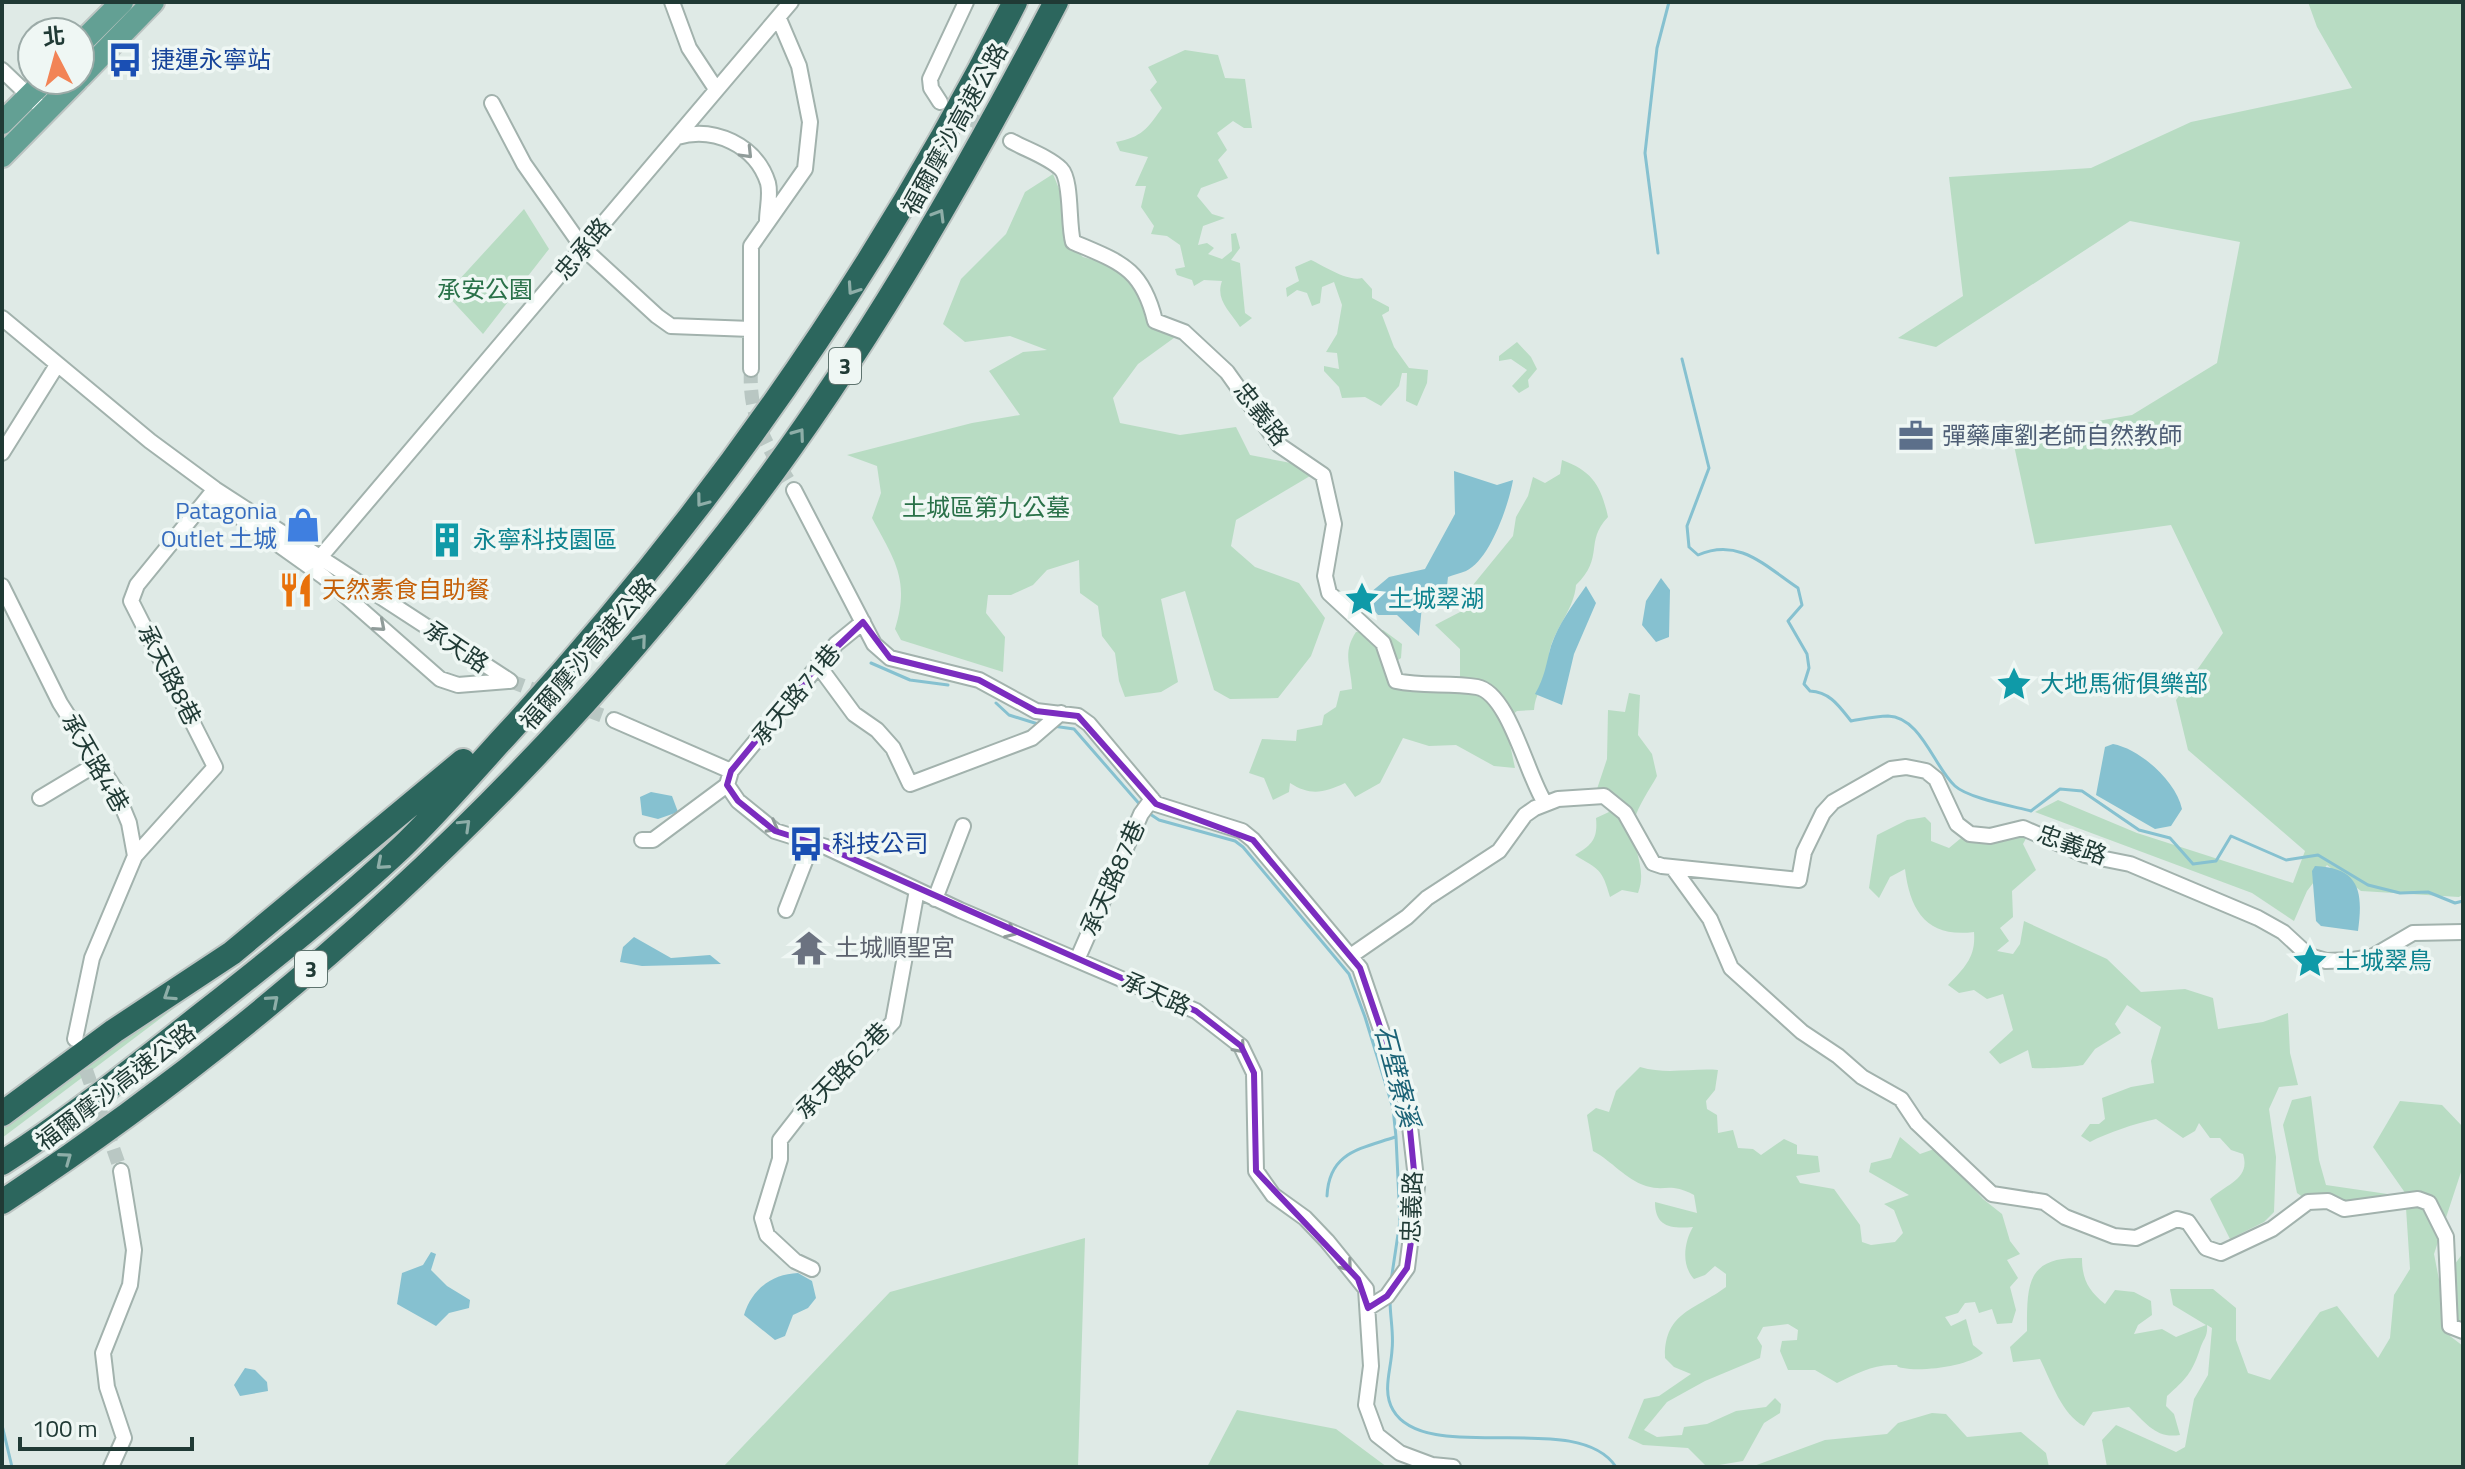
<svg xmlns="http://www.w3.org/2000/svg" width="2465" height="1469" viewBox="0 0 2465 1469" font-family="'Titillium Web','Noto Sans TC',sans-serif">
	<rect width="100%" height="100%" fill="#dfeae6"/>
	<path fill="#b8dcc3" d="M2308 2H2463V894L2459 897 2361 891 2327 865 2307 891 2294 921 2252 893 2035 812 2058 800 2137 833 2293 883 2305 851 2188 750 2176 700 2223 633 2171 525 2035 544 2012 436 2132 415 2217 363 2240 242 2130 221 1936 347 1898 338 1963 296 1949 177 2091 168 2191 122 2352 88 2317 27Z
		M1185 50 1218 55 1225 78 1245 79 1252 128H1244L1233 121 1217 133 1227 150 1218 160 1228 178 1201 188 1197 196 1212 214 1225 218 1203 226 1198 245 1207 243 1214 248 1208 254 1222 259 1232 251 1231 234 1236 233 1240 248 1231 260 1240 263 1245 313 1252 318 1240 327C1230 311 1215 300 1222 281L1204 280 1194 286 1192 280 1177 275 1175 269 1185 267 1180 245 1167 236 1151 234 1154 226 1141 207 1146 186H1135L1148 157 1120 151 1116 142C1142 137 1147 129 1162 108L1150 90 1157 82 1148 67Z
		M1053 174 1064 201 1063 238 1083 257 1123 268 1146 301 1178 335 1138 364 1113 398 1120 423 1180 435 1236 427 1250 455 1296 464 1310 476 1236 520 1231 546 1255 567 1299 583 1325 618 1311 656 1278 698 1230 699 1214 690 1185 591 1161 599 1178 682 1161 692 1125 697 1119 681 1115 653 1102 636 1098 606 1080 593 1079 560 1047 570 1033 585 1011 595H988L986 613 1005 637 1003 672 901 640 895 629C910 580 895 561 872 518L881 493 877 466 847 455 972 423 1020 415 989 371 1023 352 1047 350 1010 336 965 342 943 324 961 279 1006 234 1025 192Z
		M524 209 549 249 483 334 446 294Z
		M1311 260C1324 266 1348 282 1362 278L1372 289V298L1389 307V311L1382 315 1394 347 1409 368 1428 370 1427 383 1417 406 1406 401 1407 373H1402L1399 386 1381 406 1365 397 1342 398 1339 387 1324 371V366L1339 369 1337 353 1326 352 1337 334 1342 305 1334 282 1322 287 1320 303 1312 306 1307 293 1297 290 1287 297 1286 288 1299 281 1295 267Z
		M1517 342 1531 357 1537 369 1528 380 1529 387 1519 393 1512 386 1527 370 1511 359 1499 361V356Z
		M1562 460C1592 471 1601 485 1608 517 1584 542 1605 557 1576 585 1574 609 1557 625 1550 649 1548 657 1550 667 1547 675 1542 689 1535 694 1534 710L1517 711 1505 721 1515 768 1494 766 1456 745 1429 746 1403 738 1380 783 1355 797 1345 783C1324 793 1310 796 1290 783L1289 792 1273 800 1264 778 1249 773 1262 739 1296 741 1297 730 1322 725 1324 715 1336 707 1340 691 1352 689C1351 666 1342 653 1356 632L1383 630 1402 644 1401 658 1388 667 1394 680 1460 687V649L1435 625 1462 611 1464 596 1513 536 1516 517 1528 496 1533 477 1545 483 1560 474Z
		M1629 693 1640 695 1638 735 1652 754 1657 776C1649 791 1633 812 1633 830 1634 853 1647 869 1638 893L1622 890 1610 897C1602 868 1599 870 1575 855 1592 845 1598 839 1596 818L1609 812 1596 792 1607 759 1608 710 1625 712Z
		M1925 817 1931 823V841L1949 848 1966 834 2030 831 2023 844 2036 870 2012 891 2013 917 2000 928 2009 941 1997 951 2013 954 2020 944 2024 921 2107 959 2141 992 2185 989 2213 998 2218 1029 2263 1022 2288 1013 2290 1053 2298 1085 2279 1087 2269 1109 2276 1157 2274 1212 2264 1222 2230 1239 2210 1199C2226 1184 2251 1179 2243 1154L2231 1150 2220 1138H2210L2199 1123 2195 1131 2183 1138 2156 1119C2134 1124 2109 1132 2090 1142L2081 1136 2090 1124H2099L2105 1119 2102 1098 2131 1087 2154 1083 2151 1061 2161 1027 2127 1005 2115 1024 2121 1033 2095 1049 2083 1065C2074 1067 2040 1069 2032 1068L2028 1050 2000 1064 1989 1052 2013 1030 2003 994 1987 999 1974 990 1959 993 1948 985C1965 967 1976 957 1974 932 1927 938 1910 911 1905 869L1890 877 1879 898 1869 888 1877 835 1907 820Z
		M226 969 2 1138V1122Z
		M1640 1067C1667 1075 1691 1068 1718 1070L1715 1090 1706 1101 1707 1109 1717 1115 1718 1133 1733 1130 1738 1148 1753 1149 1761 1155 1784 1139 1797 1145V1154L1818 1156 1820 1172 1796 1176 1800 1183 1834 1189 1860 1225 1862 1242 1871 1245 1895 1242 1903 1233 1894 1210 1884 1204 1909 1195 1869 1172 1871 1163 1891 1158 1900 1137 1920 1154 1937 1148 1983 1199 2002 1214 2010 1241 2020 1254 2007 1260 2018 1278 2010 1287 2016 1310 2012 1323 1997 1324 1992 1309 1979 1313 1975 1302 1965 1303 1958 1313 1945 1317 1951 1326 1966 1319 1973 1345 1983 1353C1969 1366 1923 1372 1903 1368 1891 1366 1904 1365 1891 1365 1872 1365 1854 1375 1837 1383L1815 1370H1788L1780 1351 1782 1341 1797 1340 1798 1330 1788 1324 1763 1327 1757 1338 1762 1346 1760 1358 1705 1381 1667 1402 1644 1430 1657 1437 1682 1435 1684 1427 1707 1424 1736 1411 1766 1407 1775 1398 1781 1404 1780 1413 1764 1423 1743 1461 1707 1467 1688 1448 1643 1445 1628 1438 1644 1399 1659 1396 1691 1374 1674 1367 1665 1358C1664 1312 1695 1310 1726 1287V1274L1715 1266 1705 1275 1694 1279C1681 1265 1684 1242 1693 1227 1671 1229 1655 1227 1655 1202L1697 1213 1694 1195C1669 1182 1666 1192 1646 1186 1625 1179 1612 1161 1593 1151L1587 1115 1596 1108 1609 1112 1616 1091Z
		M2311 1096 2319 1160 2326 1185 2408 1197 2373 1147 2400 1101 2442 1105 2463 1127V1166L2434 1254 2450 1336 2463 1346V1467H2107L2102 1440 2116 1425 2176 1452 2185 1447 2194 1399 2208 1375 2212 1328 2207 1325C2208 1337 2203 1339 2200 1349 2192 1373 2186 1379 2167 1396L2166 1406 2174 1414 2180 1435C2156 1439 2146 1423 2129 1407L2093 1412 2084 1426C2062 1415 2051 1381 2040 1359L2013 1362 2010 1347 2027 1331C2027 1285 2026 1256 2082 1258 2082 1280 2089 1291 2105 1304L2115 1290 2134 1292 2151 1301 2152 1315 2138 1325 2134 1334 2162 1329 2176 1337 2206 1325 2173 1305 2170 1289H2213L2236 1308V1340L2248 1373 2270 1380 2320 1312 2337 1306 2378 1358 2390 1338 2394 1295 2410 1269 2406 1208 2317 1207 2297 1193 2283 1125 2292 1100Z
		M1085 1238 1078 1467H723L890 1292Z
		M2463 1253V1321H2453L2452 1268Z
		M1237 1410 1336 1429 1387 1467H1207Z
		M1932 1413 1946 1414 1967 1437 2021 1432 2046 1453 2049 1467H1751L1825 1440 1887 1434 1898 1423Z"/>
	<path fill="#86c1d0" d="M1454 471 1497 485 1513 480C1509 504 1490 560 1466 571 1461 573 1453 575 1448 577L1446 595 1422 606 1419 636 1397 615H1378L1364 598 1389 577 1425 569 1455 514Z
		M1661 578 1670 590 1669 637 1656 642 1642 625 1646 601Z
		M1586 586 1596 603 1574 654 1562 705 1535 694C1545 677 1546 664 1551 646 1559 623 1572 606 1586 586Z
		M2113 744C2140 749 2176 781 2182 809L2171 826 2155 829 2096 795 2105 747Z
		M651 792 672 796 678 812 658 819 642 815 640 797Z
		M2315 866C2361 868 2363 893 2358 931L2321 926 2316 921 2312 871Z
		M634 937 671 958 710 955 721 964 642 966 620 962 623 947Z
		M431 1252 436 1254 431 1270 447 1286 470 1300 469 1308 449 1313 436 1326 397 1304 402 1273 423 1265Z
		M798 1273 812 1281 816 1298 808 1308 793 1315 785 1336 775 1340 744 1315C752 1289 772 1274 798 1273Z
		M245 1368 255 1370 267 1382 268 1391 240 1396 234 1385Z"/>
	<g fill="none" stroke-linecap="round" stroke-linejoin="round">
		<path stroke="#86c1d0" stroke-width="3" d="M1658 253 1645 153 1657 48 1669 2
			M1682 359 1709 468 1687 526 1689 547 1698 555C1739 537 1765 566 1798 588L1802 605 1788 621 1807 654 1809 668 1804 684 1810 691C1830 692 1839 706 1851 721 1863 719 1876 716 1888 716 1921 717 1934 767 1955 786 1968 798 2012 806 2031 811L2060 789 2082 791 2139 830 2170 838 2193 864 2216 861 2231 836 2286 860 2318 855 2368 885 2400 893 2428 892 2455 903 2463 901
			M871 663 910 680 948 685
			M996 703 1009 715 1041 725
			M1053 726 1074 729 1142 807
			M1147 812 1159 820 1235 841 1243 847 1349 974 1365 1017 1393 1108 1396 1137 1400 1221 1391 1281
			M1327 1196C1329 1152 1360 1149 1395 1137
			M1390 1300C1390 1317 1394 1334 1392 1350 1391 1370 1382 1391 1393 1410 1426 1467 1578 1408 1616 1467
			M2 1425 12 1467"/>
		<path stroke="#b9c7c3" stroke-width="14" stroke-dasharray="14 7" stroke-linecap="butt" d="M951 108 1011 141
			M751 369C748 420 769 448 794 490
			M510 681 614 720
			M79 1050 121 1171"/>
		<g stroke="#a2b2ad" stroke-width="18">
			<path id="minor" d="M672 2 689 48 716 89
				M2 70 46 112
				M940 102 931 88 930 79 966 2
				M492 103 524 164 583 248 657 316 671 326 751 329
				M677 137C714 126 756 145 768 183 771 195 767 209 767 221
				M1011 141C1025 149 1049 157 1061 169 1072 180 1068 224 1073 242 1119 262 1142 267 1155 321L1184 332 1227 372 1279 445 1323 475 1334 524 1325 576 1329 593 1383 643 1396 681C1423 687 1449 682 1477 687 1509 693 1527 776 1545 803
				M2 318 150 441 215 489 510 681
				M751 369V246L805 169 810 122 799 66 779 19
				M2 453 57 365
				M215 489 217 501 324 577 440 679 458 685 508 681
				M794 490 874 644 890 658 979 680 1036 711 1078 716 1089 724 1156 804 1242 831 1253 840 1360 968 1408 1109 1417 1187 1407 1268 1387 1296 1368 1308
				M311 568 791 2
				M2 586 60 703 115 789 129 823 135 856 92 958 75 1039
				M863 622 836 644 731 771 727 785 738 801 775 831 826 847 960 910 1196 1011 1241 1046 1254 1073 1256 1171 1273 1195 1305 1218 1327 1241 1366 1289 1371 1366 1366 1405 1377 1435 1400 1453 1432 1465 1453 1467
				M818 665 854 714 877 730 893 748 910 784 1032 738 1061 713
				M614 720 731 771
				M40 798 100 762
				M642 840H653L727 785
				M135 856 215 767 131 601 137 585 215 489
				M1673 868 1710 919 1731 968 1802 1032 1838 1056 1862 1077 1901 1099 1917 1123 1992 1194 2044 1202 2065 1217 2114 1236 2136 1238 2177 1219 2188 1222 2206 1248 2221 1253 2272 1229 2308 1202 2328 1201 2344 1209 2418 1199 2429 1203 2446 1237 2450 1326 2463 1331
				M935 899 963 826
				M786 910 812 843
				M1352 955 1407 917 1427 898 1499 851 1525 815 1535 808 1558 799 1604 796 1625 813 1653 863 1662 866 1799 880 1804 852 1823 813 1833 802 1891 769 1906 767 1926 771 1936 779 1957 824 1970 834 1990 836 2023 828 2085 855 2130 864 2258 918 2283 932 2309 956 2326 961 2353 960 2372 957 2413 933 2463 932
				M1077 960 1141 814 1152 799
				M812 1269 795 1261 767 1235 762 1218 780 1159V1140L822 1086 867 1050 893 1022 917 890
				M111 1467 124 1438 107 1387 103 1353 130 1285 134 1250 121 1171"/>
		</g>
		<g stroke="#bcc4c2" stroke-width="26">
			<path id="primary" d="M80 44 122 2
				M80 77 153 2
				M2 123 45 80
				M2 156 77 80"/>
		</g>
		<g stroke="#bcc4c2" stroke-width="28">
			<path id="motorway" d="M2 1114 114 1031 232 953 463 761
				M2 1163C68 1121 130 1071 191 1023 262 967 335 910 401 848 439 812 473 771 508 733 710 513 880 268 1015 2
				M2 1202C277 1021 525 793 727 533 855 369 960 186 1056 2"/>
		</g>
		<use href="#minor" stroke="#fff" stroke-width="14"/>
		<use href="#primary" stroke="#63a094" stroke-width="22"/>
		<use href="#motorway" stroke="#2c665d" stroke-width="24"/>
	</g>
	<defs><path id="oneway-chevron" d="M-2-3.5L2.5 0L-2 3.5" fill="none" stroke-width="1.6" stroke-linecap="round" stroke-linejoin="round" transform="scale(2)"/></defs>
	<g stroke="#909c9a">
		<use href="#oneway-chevron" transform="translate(747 153) rotate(46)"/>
		<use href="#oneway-chevron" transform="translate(380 626) rotate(41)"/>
		<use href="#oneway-chevron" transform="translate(773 827) rotate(29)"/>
		<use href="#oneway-chevron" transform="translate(1011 932) rotate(23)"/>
		<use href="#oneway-chevron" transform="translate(1240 1048) rotate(49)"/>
		<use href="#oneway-chevron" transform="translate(1347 1266) rotate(50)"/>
	</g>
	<g stroke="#8eaea8">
		<use href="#oneway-chevron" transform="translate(939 215) rotate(-59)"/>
		<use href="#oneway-chevron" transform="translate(853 289) rotate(124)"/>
		<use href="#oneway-chevron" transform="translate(799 434) rotate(-54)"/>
		<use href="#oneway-chevron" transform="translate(702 501) rotate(127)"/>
		<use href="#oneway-chevron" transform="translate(641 640) rotate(-50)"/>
		<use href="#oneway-chevron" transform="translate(465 825) rotate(-44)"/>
		<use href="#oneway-chevron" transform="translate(382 864) rotate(139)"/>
		<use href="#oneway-chevron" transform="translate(169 995) rotate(147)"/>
		<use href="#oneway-chevron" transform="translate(273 1001) rotate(-41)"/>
		<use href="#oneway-chevron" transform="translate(66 1158) rotate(-36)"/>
	</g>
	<path fill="none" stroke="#7b2cbf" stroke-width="6" stroke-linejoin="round" d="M863 622 890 658 979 680 1036 711 1078 716 1156 804 1253 840 1360 968 1408 1109 1417 1202 1407 1268 1387 1296 1368 1308 1358 1279 1256 1171 1254 1073 1241 1046 1196 1011 826 847 775 831 738 801 727 785 731 771 818 665Z"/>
	<defs>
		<g id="bus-bare" transform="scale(2.76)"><path d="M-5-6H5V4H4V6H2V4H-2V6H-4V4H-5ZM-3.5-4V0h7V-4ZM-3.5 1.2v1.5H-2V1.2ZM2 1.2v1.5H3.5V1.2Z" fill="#1a4fb4" stroke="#eff7f4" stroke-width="2.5" paint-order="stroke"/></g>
		<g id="office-bare" transform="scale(2.76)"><path d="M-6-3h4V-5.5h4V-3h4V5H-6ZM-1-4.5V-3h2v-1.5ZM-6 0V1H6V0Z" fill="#5c6f8a" stroke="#eff7f4" stroke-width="2.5" paint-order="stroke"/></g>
		<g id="shop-bare" transform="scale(2.76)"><path d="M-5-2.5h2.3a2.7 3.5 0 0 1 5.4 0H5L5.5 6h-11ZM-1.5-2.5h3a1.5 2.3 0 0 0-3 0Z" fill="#3f7fe0" stroke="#eff7f4" stroke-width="2.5" paint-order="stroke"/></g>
		<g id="building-bare" transform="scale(2.76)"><path d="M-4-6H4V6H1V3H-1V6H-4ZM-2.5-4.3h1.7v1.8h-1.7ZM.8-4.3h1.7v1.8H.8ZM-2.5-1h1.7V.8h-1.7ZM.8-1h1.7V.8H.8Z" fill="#0f9aa8" stroke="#eff7f4" stroke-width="2.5" paint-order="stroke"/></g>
		<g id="restaurant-bare" transform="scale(2.76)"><path d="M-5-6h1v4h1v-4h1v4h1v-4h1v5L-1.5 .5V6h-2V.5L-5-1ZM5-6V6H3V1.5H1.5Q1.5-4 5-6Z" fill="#e8710a" stroke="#eff7f4" stroke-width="2.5" paint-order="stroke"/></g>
		<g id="sight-bare" transform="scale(2.76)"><path d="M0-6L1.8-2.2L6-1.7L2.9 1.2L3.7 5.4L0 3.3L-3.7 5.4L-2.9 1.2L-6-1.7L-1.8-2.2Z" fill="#0f9aa8" stroke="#eff7f4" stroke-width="2.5" paint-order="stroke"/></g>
		<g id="temple-bare" transform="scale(2.76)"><path d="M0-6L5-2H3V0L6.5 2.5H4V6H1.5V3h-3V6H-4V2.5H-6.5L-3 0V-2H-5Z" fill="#6b7280" stroke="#eff7f4" stroke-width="2.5" paint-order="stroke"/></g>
	</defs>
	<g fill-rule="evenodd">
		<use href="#bus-bare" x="125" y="60"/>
		<use href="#office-bare" x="1916" y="436"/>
		<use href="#shop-bare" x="303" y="525"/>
		<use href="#building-bare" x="447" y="540"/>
		<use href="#restaurant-bare" x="296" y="590"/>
		<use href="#sight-bare" x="1362" y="599"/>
		<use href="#sight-bare" x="2014" y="684"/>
		<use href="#bus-bare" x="806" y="844"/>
		<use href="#temple-bare" x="809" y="948"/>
		<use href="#sight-bare" x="2310" y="961"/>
	</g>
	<g text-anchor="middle" stroke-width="7" stroke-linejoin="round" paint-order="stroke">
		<g fill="#eff7f4" stroke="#5e736e" stroke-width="2">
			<rect x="829" y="348" width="32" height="36" rx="6"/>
			<rect x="295" y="951" width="32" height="36" rx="6"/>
		</g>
		<g font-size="22" font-weight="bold" fill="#203a35">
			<text x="845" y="374">3</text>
			<text x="311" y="977">3</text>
		</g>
		<g font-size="24" fill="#164399" stroke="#eff7f4" text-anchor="start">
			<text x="151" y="68">捷運永寧站</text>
			<text x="832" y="852">科技公司</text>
		</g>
		<g font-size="24" fill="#203a35" stroke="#eff7f4">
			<text transform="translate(955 129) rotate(-61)" y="8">福爾摩沙高速公路</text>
			<text transform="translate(583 249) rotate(-50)" y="8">忠承路</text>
			<text transform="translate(1261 414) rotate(52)" y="8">忠義路</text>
			<text transform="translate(456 647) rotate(34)" y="8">承天路</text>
			<text transform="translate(588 654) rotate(-49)" y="8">福爾摩沙高速公路</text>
			<text transform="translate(169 675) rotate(63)" y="8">承天路8巷</text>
			<text transform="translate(796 695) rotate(-50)" y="8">承天路71巷</text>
			<text transform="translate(95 763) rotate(60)" y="8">承天路4巷</text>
			<text transform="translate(2072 845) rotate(20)" y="8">忠義路</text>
			<text transform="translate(1113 878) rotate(-66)" y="8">承天路87巷</text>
			<text transform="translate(1156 994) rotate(24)" y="8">承天路</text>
			<text transform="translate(843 1071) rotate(-46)" y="8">承天路62巷</text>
			<text transform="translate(116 1087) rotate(-37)" y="8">福爾摩沙高速公路</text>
			<text transform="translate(1412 1207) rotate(-88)" y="8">忠義路</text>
		</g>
		<g font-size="24" fill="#2a7149" stroke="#eff7f4">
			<text x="485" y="298">承安公園</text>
			<text x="986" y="516">土城區第九公墓</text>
		</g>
		<g font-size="24" fill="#4e5e75" stroke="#eff7f4" text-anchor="start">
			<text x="1942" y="444">彈藥庫劉老師自然教師</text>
		</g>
		<g font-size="24" fill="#366cbe" stroke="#eff7f4" text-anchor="end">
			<text x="277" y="519">Patagonia<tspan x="277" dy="28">Outlet 土城</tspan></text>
		</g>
		<g font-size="24" fill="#0d838f" stroke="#eff7f4" text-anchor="start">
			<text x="473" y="548">永寧科技園區</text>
			<text x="1388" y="607">土城翠湖</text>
			<text x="2040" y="692">大地馬術俱樂部</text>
			<text x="2336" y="969">土城翠鳥</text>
		</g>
		<g font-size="24" fill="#c56008" stroke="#eff7f4" text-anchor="start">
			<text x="322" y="598">天然素食自助餐</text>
		</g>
		<g font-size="24" fill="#5b616d" stroke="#eff7f4" text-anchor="start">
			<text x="835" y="956">土城順聖宮</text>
		</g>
		<g font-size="26" font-style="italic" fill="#1b6276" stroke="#eff7f4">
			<text transform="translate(1397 1076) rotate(75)" y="9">石壁寮溪</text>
		</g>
	</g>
	<rect width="2465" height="1469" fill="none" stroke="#203a35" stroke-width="8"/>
	<g transform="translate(56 56) rotate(354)"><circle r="38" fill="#eff7f4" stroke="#9caba8" stroke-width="2"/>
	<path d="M0-6L14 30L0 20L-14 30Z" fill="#f28456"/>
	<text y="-12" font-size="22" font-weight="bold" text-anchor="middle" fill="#203a35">北</text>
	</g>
	<path d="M20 1437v12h172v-12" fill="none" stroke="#203a35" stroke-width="4"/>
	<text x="32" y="1437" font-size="24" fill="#203a35" stroke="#eff7f4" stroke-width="6" paint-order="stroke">100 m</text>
</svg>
